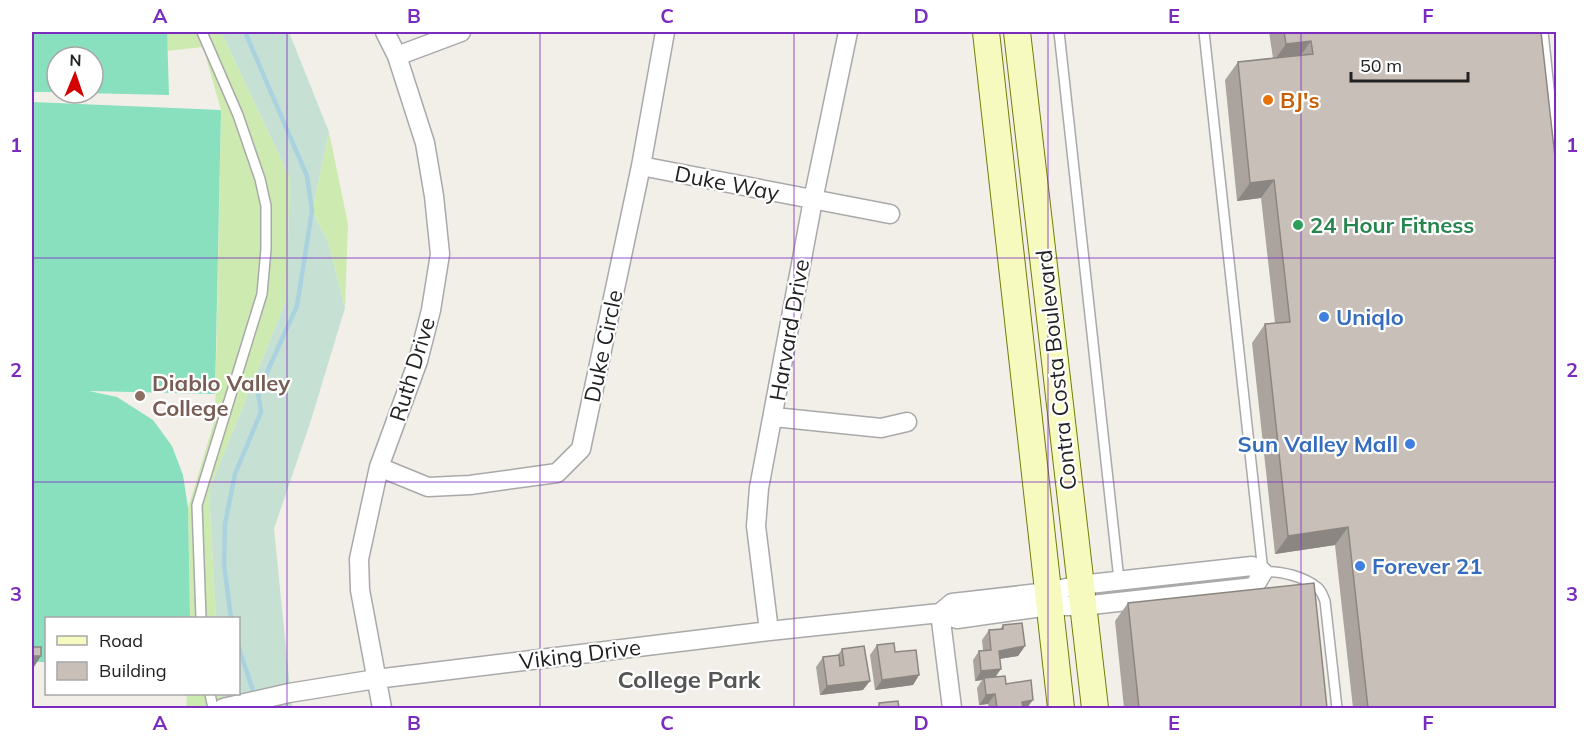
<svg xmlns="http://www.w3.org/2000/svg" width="1588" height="740" viewBox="0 0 1588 740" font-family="Mulish,sans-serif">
	<rect width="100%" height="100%" fill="#f2efe9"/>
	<path fill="#cdebb0" d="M167 32H221L290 178 286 301 209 490 216 618H190L188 508 215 419 221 110 203 47 167 51Z
		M329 132 348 224 345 308 328 242 312 211Z
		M187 694H221V708H186Z"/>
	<path fill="#c6e0d4" d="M221 32H289L329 132 312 211 328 242 345 308 311 420 274 529 292 708H221V694H238V618H216L209 490 286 301 290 178Z"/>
	<path fill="#88e0be" d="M32 32H167L169 95 82 93H93V57H57V92H32Z
		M32 102 221 110 215 394 89 391 117 397 153 420 172 446 183 475 188 508 190 618H46V662H32Z"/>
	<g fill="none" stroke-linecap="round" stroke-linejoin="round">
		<path stroke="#aad3df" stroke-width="4.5" d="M231 618 224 564 225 524 235 474 261 412 258 392 297 306 312 211 307 176 245 32
			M238 645 255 697"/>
		<g stroke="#a9a9a9" stroke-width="12">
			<path id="lane" d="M1059 32 1119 580
				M1204 32 1263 572C1280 570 1305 577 1318 588 1322 592 1323 596 1325 601L1337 708
				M1543 32 1556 154
				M201 618 197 505 262 294 266 249V206L260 179 238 115 202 32
				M210 694 213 708"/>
		</g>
		<g stroke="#a9a9a9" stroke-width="21">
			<path id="street" d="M397 56 461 32
				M641 166 890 214
				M774 417 881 428 907 422
				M379 467 428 487 470 485 557 473 581 449 641 166 665 32
				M940 613 952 708
				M769 631 756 526 759 488 813 200 848 32
				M223 708 289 693 376 679 769 631 940 613 957 619 1050 606H1082L1254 587 1263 572 1252 566 1080 585 1048 592 952 603 940 613
				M382 708 360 590 359 559 379 467 418 361 431 310 440 254 434 196 425 143 397 56 385 32"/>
		</g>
		<g stroke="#707d05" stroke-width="28">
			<path id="secondary" d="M986 32 1061 708
				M1017 32 1095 708"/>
		</g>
		<use href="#lane" stroke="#fff" stroke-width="9"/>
		<use href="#street" stroke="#fff" stroke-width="18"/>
		<use href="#secondary" stroke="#f7fabf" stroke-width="26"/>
	</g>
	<path fill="#aba49e" d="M1269 32H1541L1557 708H1353L1335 545 1275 554 1252 343 1265 324 1275 323 1261 198 1237 201 1225 80 1238 62 1273 58Z
		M1128 603 1327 708H1124L1115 621Z
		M1003 625 1025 646 1018 656 1000 659 996 677 1006 684 1027 708H989L988 704 979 705 977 688 982 680 975 681 973 660 979 651 983 650 982 640 989 630 1000 629Z
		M877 645 895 652 919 675 913 685 875 690 870 655Z
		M842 649 863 690 820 695 816 667 823 657 837 656Z"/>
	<path fill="#8b8681" d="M1311 41 1298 59 1273 62 1286 44Z
		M1274 180 1261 198 1237 201 1250 183Z
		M1348 527 1335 545 1275 554 1288 536Z
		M1025 646 1018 656 992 660 999 651Z
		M32 656H41L32 670Z
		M1001 669 994 679 984 678 982 680 975 681 981 671Z
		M919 675 913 685 875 690 882 680Z
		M870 681 863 690 820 695 827 686Z
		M995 694 988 704 979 705 986 695Z
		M1033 700 1027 708H1017L1022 702Z"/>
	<path fill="#c7bfb8" stroke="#8b8681" stroke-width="1.5" d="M1284 32H1541L1557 175V708H1368L1348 527 1288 536 1265 324 1290 322 1274 180 1250 183 1238 62 1313 54 1311 41 1286 44Z
		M1314 583 1327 708H1139L1128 603Z
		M1022 623 1025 646 999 651 1001 669 981 671 979 651 991 650 989 630 1003 629V625Z
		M894 643 895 652 916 650 919 675 882 680 877 645Z
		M864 646 870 681 827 686 823 657 839 655 840 666 844 665 842 649Z
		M32 647H41V656H32Z
		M1005 676 1006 684 1031 680 1033 700 1022 702 1023 708H997L995 694 986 695 984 678Z
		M898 701 899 708H879V703Z"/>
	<path fill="none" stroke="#7b2cbf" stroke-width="1.5" stroke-opacity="0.55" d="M287 32V708M540 32V708M794 32V708M1048 32V708M1301 32V708M32 258H1556M32 482H1556"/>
	<circle fill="#e8710a" stroke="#fff" stroke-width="2" cx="1268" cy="100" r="6"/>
	<circle fill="#2e9e5b" stroke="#fff" stroke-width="2" cx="1298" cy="225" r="6"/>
	<g fill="#3f7fe0" stroke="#fff" stroke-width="2">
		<circle cx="1324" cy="317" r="6"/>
		<circle cx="1410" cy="444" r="6"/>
		<circle cx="1360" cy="566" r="6"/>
	</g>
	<circle fill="#8d6e63" stroke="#fff" stroke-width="2" cx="140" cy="396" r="6"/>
	<g text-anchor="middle" stroke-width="4.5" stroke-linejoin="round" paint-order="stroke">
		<g font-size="22" font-weight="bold" fill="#c56008" stroke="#fff" text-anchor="start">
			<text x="1280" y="108">BJ's</text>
		</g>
		<g font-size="22" fill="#222" stroke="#fff">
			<text transform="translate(727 183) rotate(11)" y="8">Duke Way</text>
			<text transform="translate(789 330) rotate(-80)" y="8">Harvard Drive</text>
			<text transform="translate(603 346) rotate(-78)" y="8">Duke Circle</text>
			<text transform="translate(412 369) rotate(-73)" y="8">Ruth Drive</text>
			<text transform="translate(1056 370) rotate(-96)" y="8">Contra Costa Boulevard</text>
			<text transform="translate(580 654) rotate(-7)" y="8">Viking Drive</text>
		</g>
		<g font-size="22" font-weight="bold" fill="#27864d" stroke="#fff" text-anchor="start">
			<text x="1310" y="233">24 Hour Fitness</text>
		</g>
		<g font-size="22" font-weight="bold" fill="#366cbe" stroke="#fff" text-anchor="start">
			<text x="1336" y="325">Uniqlo</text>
			<text x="1398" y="452" text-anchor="end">Sun Valley Mall</text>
			<text x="1372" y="574">Forever 21</text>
		</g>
		<g font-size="22" font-weight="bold" fill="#785e54" stroke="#fff" text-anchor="start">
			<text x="152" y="391">Diablo Valley<tspan x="152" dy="25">College</tspan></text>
		</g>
		<g font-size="24" font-weight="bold" fill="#555" stroke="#fff">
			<text x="689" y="688">College Park</text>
		</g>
	</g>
	<rect width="1588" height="740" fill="none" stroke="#ffffff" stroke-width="66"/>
	<rect x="45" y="617" width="195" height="78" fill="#ffffff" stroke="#a7a7a7" stroke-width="1.5"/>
	<rect x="57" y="636" width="30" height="9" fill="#f7fabf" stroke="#a7a7a7" stroke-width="1.5"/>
	<text x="99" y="647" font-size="18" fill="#222222">Road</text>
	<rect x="57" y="662" width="30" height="18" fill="#c7bfb8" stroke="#a7a7a7" stroke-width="1.5"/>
	<text x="99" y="677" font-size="18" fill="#222222">Building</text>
	<g transform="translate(75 75) rotate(2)"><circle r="28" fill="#ffffff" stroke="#a7a7a7" stroke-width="1.5"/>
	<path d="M0-4.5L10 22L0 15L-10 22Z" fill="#d40000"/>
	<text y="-9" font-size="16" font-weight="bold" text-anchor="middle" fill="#222222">N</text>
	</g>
	<path d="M1351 72v9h117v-9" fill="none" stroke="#222222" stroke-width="3"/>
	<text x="1360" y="72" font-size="18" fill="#222222" stroke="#ffffff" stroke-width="4.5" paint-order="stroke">50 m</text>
	<rect x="33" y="33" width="1522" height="674" fill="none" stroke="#7b2cbf" stroke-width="2"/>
	<g font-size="20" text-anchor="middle" font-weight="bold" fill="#7b2cbf">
		<text x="160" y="23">A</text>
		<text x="414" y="23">B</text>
		<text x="667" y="23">C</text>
		<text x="921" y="23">D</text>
		<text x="1174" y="23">E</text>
		<text x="1428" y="23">F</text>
		<text x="16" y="152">1</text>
		<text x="1572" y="152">1</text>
		<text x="16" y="377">2</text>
		<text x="1572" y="377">2</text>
		<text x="16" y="601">3</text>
		<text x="1572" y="601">3</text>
		<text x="160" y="730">A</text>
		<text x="414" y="730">B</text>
		<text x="667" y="730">C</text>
		<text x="921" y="730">D</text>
		<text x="1174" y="730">E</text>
		<text x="1428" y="730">F</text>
	</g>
</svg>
